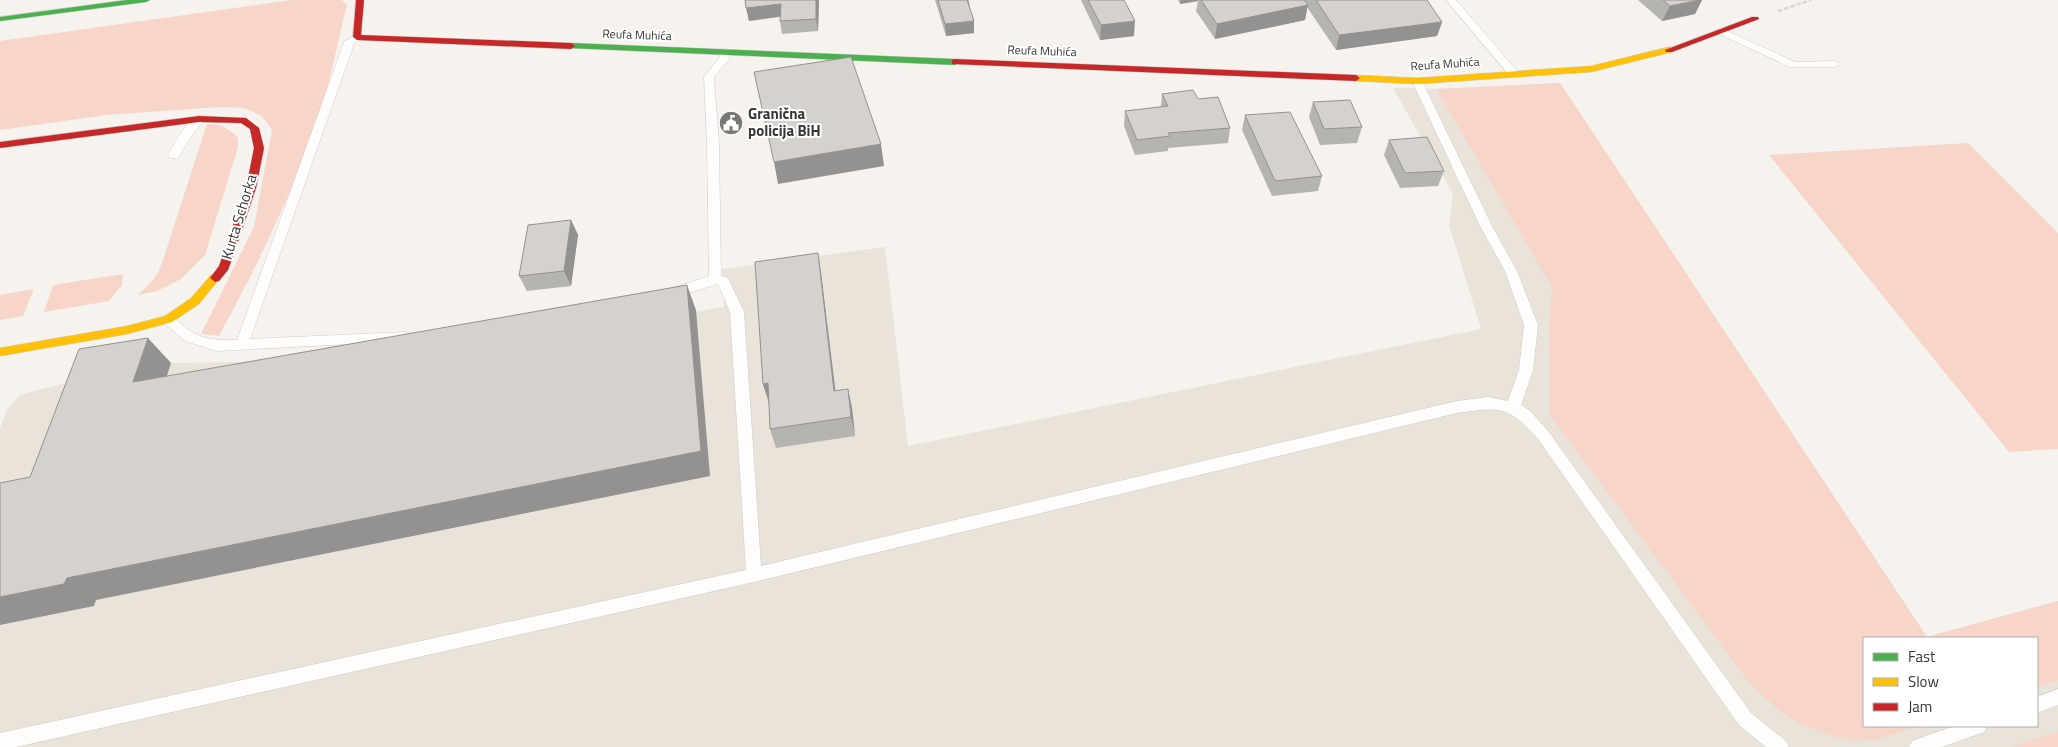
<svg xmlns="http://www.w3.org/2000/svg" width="2058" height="747" viewBox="0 0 2058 747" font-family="'Titillium Web',sans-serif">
	<rect width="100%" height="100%" fill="#f6f2ee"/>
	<path fill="#eae3d9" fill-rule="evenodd" d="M1560 83 1927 637 2058 601V747H0V428L7 410 20 395 89 377 171 363 243 362 328 355 443 356 724 307 722 269 885 247 908 446 1481 329 1449 225 1453 194 1393 88 1436 89ZM1864 638H2037V726H1864Z"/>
	<path fill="#f7d5c9" d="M292 0H342L347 5C337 42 331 80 319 116 293 192 257 266 219 336L201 334 254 227 272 130 262 116 244 108 220 107 106 115 0 130V41Z
		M1560 83 1927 637 2058 601V680L2037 687V638H1864V726H1919L1875 740 1842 739 1802 725 1781 712 1751 685 1549 414V326L1552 287 1436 89Z
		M207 124C222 124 228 128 238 138V147L205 255 181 279 157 291 138 295 154 279 161 266Z
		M1968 143 2058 233V449L2009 452 1769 155Z
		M123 274 122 285 109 301 44 312 53 285Z
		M34 289 23 316 0 320V295Z
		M2058 731V747H2012Z"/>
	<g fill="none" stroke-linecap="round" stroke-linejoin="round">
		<g stroke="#ceccc9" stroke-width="1">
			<path id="lane" d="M1446 0H1456L1517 71 1518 73 1517 75H1509Z
				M1721 28 1795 62 1835 61 1840 64 1835 67H1790L1717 33 1716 31Z
				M357 34 362 37 354 44 250 339 405 332 410 333 412 337 410 341 217 351 185 341 163 322 161 319 163 316H173C193 337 207 341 237 340L344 42Z
				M726 49 731 52 729 59 714 77 719 145 721 276 728 278 744 312 761 566 1457 401 1488 397 1508 401 1519 370 1524 325 1505 271 1480 226 1412 81 1417 78 1422 81 1492 226 1517 271 1538 325 1533 370 1521 405 1530 411 1548 431 1751 713 1786 741 1789 747H1766L1739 725 1538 439C1507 405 1502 407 1457 413L754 582 16 747H0V733L746 570 730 312 718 284 672 298 667 296 666 293 667 290 709 276 707 145 704 77 719 58 722 50Z
				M199 116 205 119 190 138 178 158H170L168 155C174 144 187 119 199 116Z
				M2058 689V705L2037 713V697Z
				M1954 726H1987L1984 732 1942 747H1909L1912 741Z"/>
		</g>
		<g stroke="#ceccc9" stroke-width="1">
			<path id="fast" d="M127 0H150L146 2 0 21V17Z
				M571 43 955 59 959 62 955 65 568 48 567 46Z"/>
		</g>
		<g stroke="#ceccc9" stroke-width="1">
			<path id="slow" d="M1669 47 1672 48V52L1591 72 1417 84 1356 81 1352 78 1356 75 1417 78 1591 66Z
				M215 274 220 278 199 304 172 322 127 334 0 356V348L127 326 165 316 191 298 211 275Z"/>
		</g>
		<g stroke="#ceccc9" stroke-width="1">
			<path id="jam" d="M356 0H364L361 35 571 43 575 46 571 49 357 40 353 37Z
				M1752 17H1758L1759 19 1672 52H1666L1665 50Z
				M955 59 1356 75 1360 78 1356 81 952 64V60Z
				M199 116 246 118 259 128 264 148 256 188 235 251 228 270 219 281 215 282 210 278 219 266 246 188 254 148 250 129 241 123 199 122 0 148V142Z"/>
		</g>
		<path stroke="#d9d8d6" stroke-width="2.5" stroke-dasharray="4.5 2" stroke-linecap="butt" d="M1778 11 1811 0"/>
		<use href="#lane" fill="#fefdfc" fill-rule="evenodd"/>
		<use href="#fast" fill="#4caf50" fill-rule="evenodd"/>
		<use href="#slow" fill="#ffc107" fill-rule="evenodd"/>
		<use href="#jam" fill="#c62828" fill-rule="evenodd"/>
	</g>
	<path fill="#b6b4b1" d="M745 0H819L818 31 782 34 780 21V17L749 21Z
		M935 0H969L970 8 974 21V33L946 36Z
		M1081 0H1124L1134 36 1100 40Z
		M1178 0H1427L1442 22 1437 36 1336 50 1307 7 1305 20 1215 39 1196 11 1198 1 1180 4Z
		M1638 0H1702L1695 14 1662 21Z
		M1162 94 1198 99 1230 128 1228 143 1168 148V151L1135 155 1124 126 1125 111 1161 107Z
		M1313 102 1362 127 1357 143 1320 145 1309 117Z
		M1245 115 1322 176 1318 191 1272 196 1242 130Z
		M1389 140 1444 171 1438 186 1400 188 1384 155Z
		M571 220 578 235 571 286 527 291 519 276Z
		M821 273 835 391 848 389 852 408 855 436 776 448 770 429 769 403 763 384Z"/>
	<path fill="#949290" d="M816 0H819L818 31 816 19Z
		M1181 0H1198V1L1180 4Z
		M1700 0H1702L1695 14 1662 21 1670 6Z
		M781 4 783 16 749 21 746 8Z
		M1308 5 1305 20 1215 39 1217 24Z
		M974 21V33L946 36 945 24Z
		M1135 21 1134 36 1100 40 1101 25Z
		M1442 22 1437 36 1336 50 1339 35Z
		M881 144 884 166 778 184 774 162Z
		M571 220 578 235 571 286 564 271Z
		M818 253 821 273 838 411 834 391Z
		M687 285 696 310 710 476 96 600 94 606 0 625V597L67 578Z
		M148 338 171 363 157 407 133 382Z
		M768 383 769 403 763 384Z
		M848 389 852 408 855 436 851 417Z"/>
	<path fill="#d4d1ce" stroke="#949290" d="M745 0H816V19L780 21 781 4 746 8Z
		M938 0H967L974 21 945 24Z
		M1088 0H1124L1135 21 1101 25Z
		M1201 0H1304L1308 5 1217 24Z
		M1316 0H1427L1442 22 1339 35Z
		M1663 0H1700L1670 6Z
		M851 57 881 144 774 162 754 72Z
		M1193 90 1198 99 1218 97 1230 128 1168 133 1170 136 1137 140 1125 111 1168 106 1162 94Z
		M1350 100 1362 127 1324 129 1313 102Z
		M1290 112 1322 176 1275 181 1245 115Z
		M1427 137 1444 171 1405 173 1389 140Z
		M571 220 564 271 519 276 528 225Z
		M818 253 834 391 848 389 851 417 770 429 768 383 763 384 755 262Z
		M687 285 701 451 67 578 64 584 0 597V483L30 477 79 349 148 338 133 382Z"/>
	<defs>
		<g id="civic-disc" transform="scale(1.25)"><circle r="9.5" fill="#7a7874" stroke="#fff"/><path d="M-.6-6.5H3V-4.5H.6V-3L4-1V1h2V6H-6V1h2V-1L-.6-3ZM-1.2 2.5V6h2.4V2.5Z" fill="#fff"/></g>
	</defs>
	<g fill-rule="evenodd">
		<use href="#civic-disc" x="731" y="123"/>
	</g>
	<g text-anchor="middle" stroke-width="4" stroke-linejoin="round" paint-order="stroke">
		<g font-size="12" fill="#383632" stroke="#fff">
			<text transform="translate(637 35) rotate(2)" y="4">Reufa Muhića</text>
			<text transform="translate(1042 51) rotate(2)" y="4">Reufa Muhića</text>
			<text transform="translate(1445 64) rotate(-4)" y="4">Reufa Muhića</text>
		</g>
		<g font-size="15" font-weight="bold" fill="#383632" stroke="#fff" text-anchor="start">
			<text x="748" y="119">Granična<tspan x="748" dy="17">policija BiH</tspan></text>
		</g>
		<g font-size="15" fill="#383632" stroke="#fff">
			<text transform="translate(239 217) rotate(-73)" y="5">Kurta Schorka</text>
		</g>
	</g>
	<rect x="1863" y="637" width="175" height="90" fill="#ffffff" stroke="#afafad"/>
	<rect x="1873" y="653" width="25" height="8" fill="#4caf50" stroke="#afafad"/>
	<text x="1908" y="662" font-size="15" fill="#383632">Fast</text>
	<rect x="1873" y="678" width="25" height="8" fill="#ffc107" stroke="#afafad"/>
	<text x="1908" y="687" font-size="15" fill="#383632">Slow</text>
	<rect x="1873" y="703" width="25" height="8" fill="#c62828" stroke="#afafad"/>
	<text x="1908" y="712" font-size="15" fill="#383632">Jam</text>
</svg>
